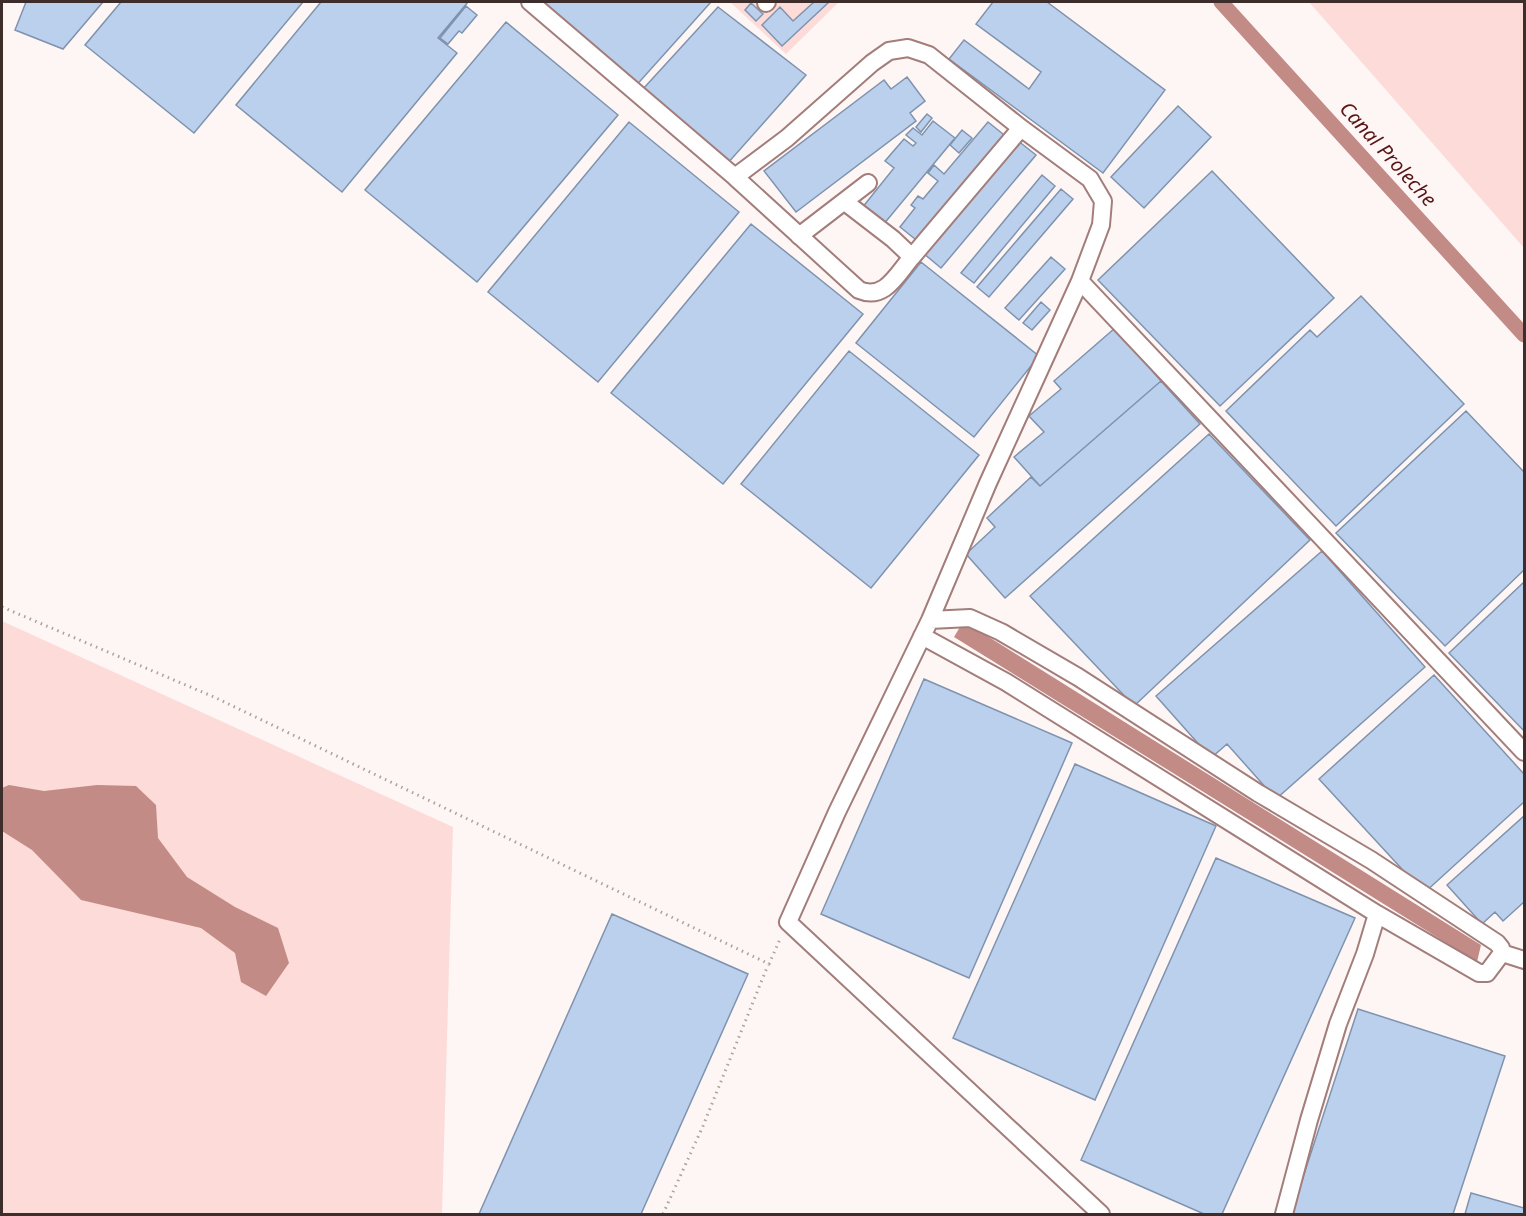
<svg xmlns="http://www.w3.org/2000/svg" width="1526" height="1216" viewBox="0 0 1526 1216" font-family="'Noto Sans',sans-serif">
	<rect width="100%" height="100%" fill="#fef6f5"/>
	<path fill="#fddbd8" d="M730 2H839L786 54Z
		M1309 2H1524V248Z
		M2 621 453 827 442 1214H2Z"/>
	<path fill="#c28b86" d="M960 627 976 629 1481 945 1477 962 954 637Z
		M9 785 44 791 97 785 136 786 156 805 158 838 187 877 235 907 278 928 289 963 266 996 241 982 235 953 201 928 81 900 32 850 2 831V788Z"/>
	<g fill="none" stroke-linecap="round" stroke-linejoin="round">
		<path stroke="#c28b86" stroke-width="15" d="M1221 2 1524 335"/>
	</g>
	<path fill="#bbd0ed" stroke="#7f93ae" stroke-width="1.5" d="M26 2H103L63 49 15 30Z
		M121 2H303L194 133 85 45Z
		M321 2H468L438 38 457 53 342 192 236 105Z
		M534 2H711L633 89Z
		M814 2H829L782 46 762 25 780 7 793 21Z
		M993 2H1047L1165 90 1103 173 949 59 964 40 1029 89 1041 72 976 24Z
		M751 3 763 14 756 21 745 10Z
		M466 6 477 15 462 33 459 31 448 44 440 38Z
		M718 7 806 75 727 164 643 89Z
		M506 22 618 115 477 282 365 190Z
		M907 77 925 101 910 113 916 121 796 212 764 171 884 80 891 89Z
		M1178 106 1211 137 1144 208 1111 177Z
		M927 114 932 118 921 132 916 127Z
		M933 121 955 138 883 225 862 208 894 168 885 161 904 139 913 146 916 143 906 135 913 128 922 135Z
		M629 122 739 212 598 382 488 292Z
		M988 122 1008 138 920 243 900 227 915 208 911 205 918 196 923 199 938 181 928 173 934 165 944 174Z
		M962 130 972 138 959 153 950 145Z
		M1017 140 1036 155 941 268 923 253Z
		M1212 171 1334 298 1220 406 1098 280Z
		M1042 175 1055 186 974 283 961 273Z
		M1061 189 1073 199 989 297 977 287Z
		M751 224 863 314 723 484 611 393Z
		M1051 257 1065 269 1019 320 1005 308Z
		M921 262 1039 356 974 437 856 343Z
		M1361 296 1464 404 1336 526 1226 411 1310 330 1317 337Z
		M1041 302 1050 310 1032 330 1023 323Z
		M1115 328 1161 381 1040 486 1014 457 1044 432 1029 416 1061 389 1054 381Z
		M849 351 979 455 871 588 741 484Z
		M1161 381 1200 424 1005 598 966 554 995 527 987 518 1031 477 1040 486Z
		M1466 411 1524 472V570L1445 646 1336 533Z
		M1209 434 1310 540 1134 706 1030 596Z
		M1322 551 1425 667 1276 799 1227 744 1211 758 1156 696Z
		M1524 582V731L1449 653Z
		M1434 675 1524 774V802L1424 893 1319 779Z
		M924 679 1072 743 969 978 821 914Z
		M1075 764 1216 826 1095 1100 953 1038Z
		M1524 816V902L1503 921 1495 912 1482 924 1447 885Z
		M1216 858 1355 918 1222 1214H1204L1081 1160Z
		M612 914 748 974 641 1214H479Z
		M1358 1009 1505 1056 1453 1214H1291Z
		M1471 1193 1524 1208V1214H1465Z"/>
	<g fill="none" stroke-linecap="round" stroke-linejoin="round">
		<g stroke="#a27d7a" stroke-width="20">
			<path id="minor" d="M530 2 735 177 859 290C885 301 897 274 912 257L893 239 845 202
				M766 3 767 2
				M735 177 787 138 872 63 889 51 908 48 929 55 1021 128 1090 179 1103 201 1101 225 1080 281 988 483 930 620 837 812 788 922 1101 1214
				M799 236 868 183
				M912 257 1021 128
				M1080 281 1524 752
				M930 620 970 618 1001 632 1078 677 1258 793 1371 860 1497 943 1501 948 1502 953
				M922 636 1006 682 1377 914 1479 973H1487L1502 953
				M1502 953 1524 960
				M1284 1214 1309 1120 1338 1024 1365 954 1377 914"/>
		</g>
		<path stroke="#aca1a0" stroke-width="3" stroke-dasharray="1.5 4.5" stroke-linecap="butt" d="M2 607 214 697 769 964 781 937
			M663 1214 703 1126 768 965"/>
		<use href="#minor" stroke="#fff" stroke-width="16"/>
	</g>
	<g text-anchor="middle" stroke-width="4.5" stroke-linejoin="round" paint-order="stroke">
		<g font-size="20" font-style="italic" fill="#581516" stroke="#fef6f5">
			<text transform="translate(1388 154) rotate(48)" y="7">Canal Proleche</text>
		</g>
	</g>
	<rect width="1526" height="1216" fill="none" stroke="#3d2e2c" stroke-width="6"/>
</svg>
